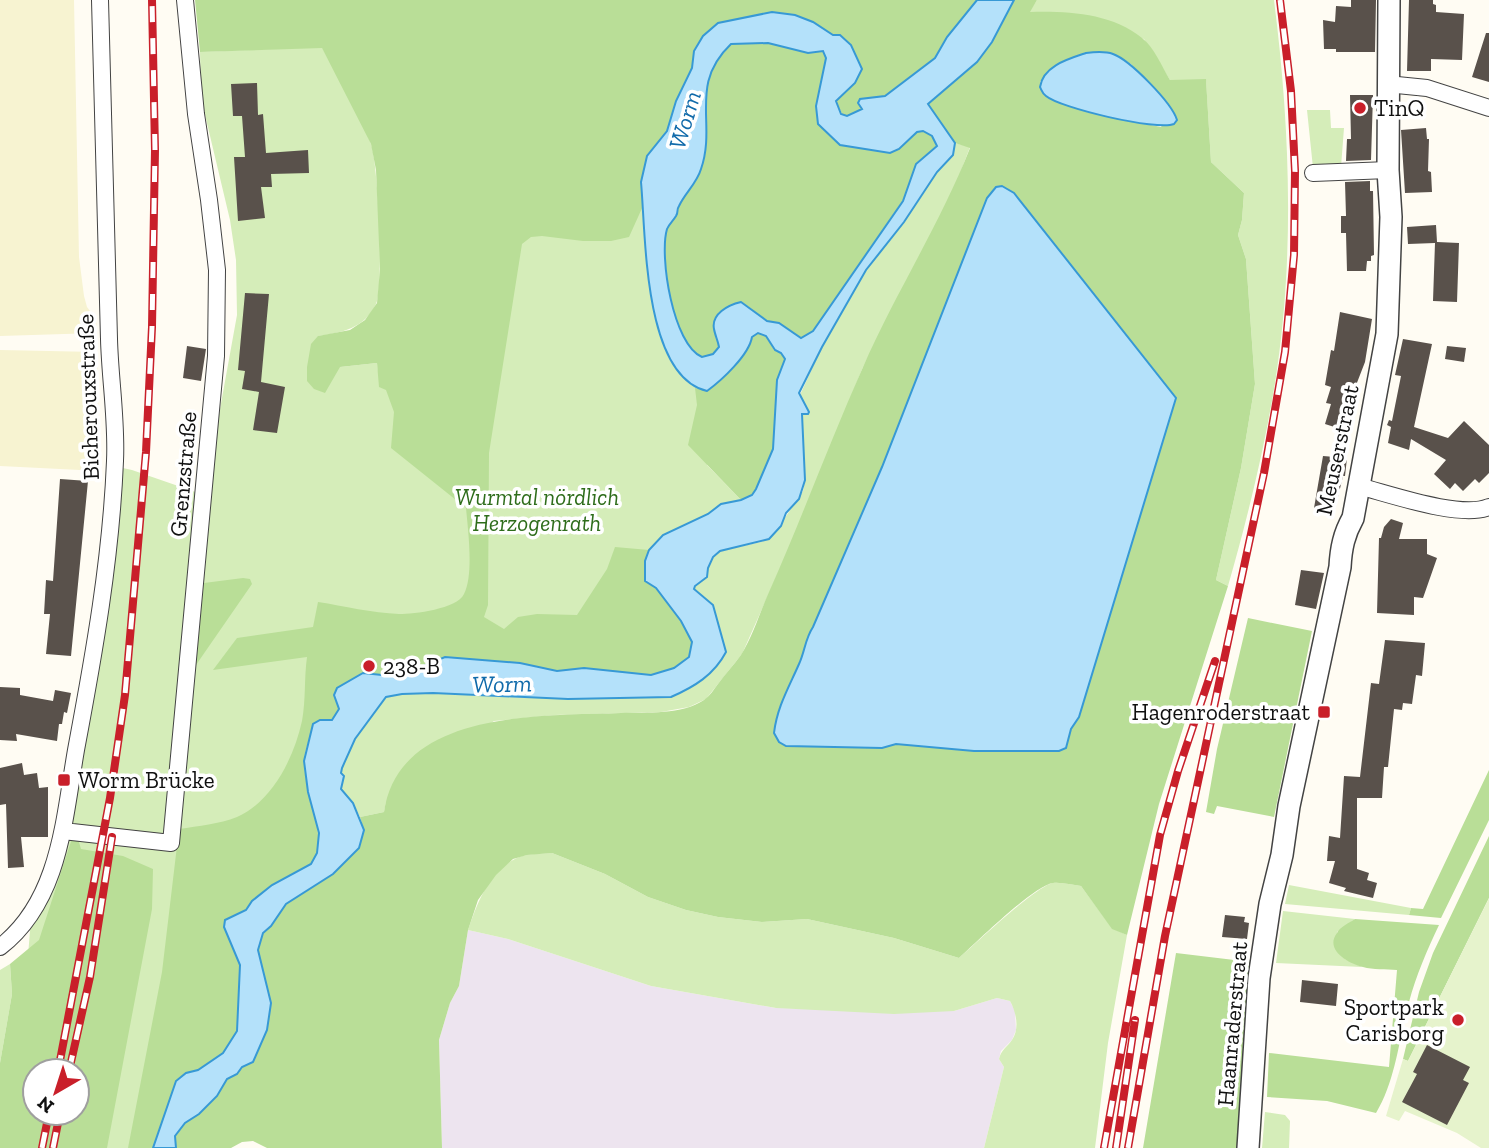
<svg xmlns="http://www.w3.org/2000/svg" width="1489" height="1148" viewBox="0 0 1489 1148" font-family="'Zilla Slab',serif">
	<rect width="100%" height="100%" fill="#fffcf3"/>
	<path fill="#ede4ef" d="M468 930 508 939 651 986 776 1008 954 1011 997 998 1010 1001 1015 1011 1016 1030 1012 1040 1001 1051 999 1059 1004 1067 984 1148H442L439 1040 450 1003 459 986Z"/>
	<path fill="#f7f3d1" d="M0 0H74L79 257 84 296 87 307 96 319 97 333 0 336Z
		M0 350 97 352 100 471 0 466Z"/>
	<path fill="#d5edb9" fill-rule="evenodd" d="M528 0 826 41 707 465 741 500 721 504 708 514 720 551 761 542 774 534 803 491 805 480 802 413 808 414 799 397 822 347 866 270 903 222 937 172 953 155 955 143 970 147 953 192 863 367 790 546 742 654 706 699 689 707 661 712 555 715 494 721 386 802 384 812 360 817 353 803 167 1148H0L28 956 31 918 47 873 89 658 109 465 132 470 210 497 216 431 237 315 236 260 230 220 201 98 200 52 322 47C338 79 359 110 371 144 378 163 384 288 376 304 365 328 341 333 318 336L340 367 377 363 378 371ZM618 678 615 697 534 698 423 693ZM35 1071H77V1113H35Z
		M1037 0H1274C1290 126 1295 257 1275 383 1264 451 1247 520 1228 586L1216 580 1241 468 1255 384 1246 259 1238 235 1242 220 1244 193 1211 162 1206 80H1170L1144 39 1029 12Z
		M1307 110H1330L1331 128H1344L1341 167 1313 168Z
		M552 853 605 874 648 897 686 910 718 917 762 922 807 919 894 938 959 958C975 944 1036 886 1053 883 1061 882 1072 885 1081 886L1112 928 1127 935 1108 1043 1095 1148H984L1004 1067 999 1059C1001 1050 1007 1047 1012 1040 1020 1028 1016 1012 1010 1001L997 998 954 1011 894 1014 776 1008 651 986 508 939 468 930C477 904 488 874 513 860 524 853 540 854 552 853Z
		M1289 885 1411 908 1409 915 1285 904Z
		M1283 911 1355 919 1337 932 1345 959 1362 967 1276 963Z
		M10 964 12 994 0 1063V970Z
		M1265 1112 1285 1115 1290 1121 1289 1148H1262Z"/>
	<path fill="#b9de97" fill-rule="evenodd" d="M195 0H977L947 37 935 58 885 96 860 99 863 109 847 116 842 114 836 101 855 83 833 35 813 22 795 15 772 12 718 23 694 51 692 68 676 101 667 131 641 182 643 206 629 237 611 241H583L542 236 531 237 522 244 489 453 488 605 484 617 504 629 518 617 537 614 577 615 607 569 615 547 649 550 645 561 656 588 681 621 692 642 689 657 674 668 651 675 584 668 557 671 520 663 445 657 414 670 382 675 363 673 334 695 339 709 332 720H320C312 733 306 743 304 759 302 788 331 842 312 864 304 873 264 893 252 901L246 910 225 920 224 927 240 965 237 1031 223 1053 198 1070 185 1073 176 1081 153 1148H128L162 972 179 829C199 826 219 824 237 817 273 801 294 757 302 721 306 700 304 678 307 657L213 670 237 638 313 627 318 602C344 606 372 613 399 614 414 614 457 609 464 594 474 575 468 530 466 508L391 448 394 412 386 390 379 387 377 363 340 367 325 393 314 389 307 381V367L311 344 318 336 350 330 365 320 377 303 380 269 376 170 371 144 322 48 200 52Z
		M1014 0H1037L1030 12C1068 11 1111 13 1142 38 1154 47 1162 67 1170 80L1206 79 1211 162 1244 193 1242 220 1238 235 1246 259 1255 384 1241 468 1216 580 1228 586 1159 804 1127 935 1112 929 1081 886C1072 885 1061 882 1053 883 1033 886 976 943 959 958L894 938 807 919 762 922 718 917 686 910 648 897 605 874 552 853 527 855 513 859 496 875 478 900 468 930 459 986 450 1003 439 1040 442 1148H267L253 1141 242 1142 231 1148H176L175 1136 185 1123 199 1114 217 1096 227 1079 237 1074 242 1067 253 1062 267 1030 271 1003 258 950 263 933 275 921 286 904 297 895 364 830 360 817 384 812C399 709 543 716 621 713 647 712 682 715 704 700 710 696 714 689 718 684 725 674 734 665 741 655 753 636 760 612 769 592 802 518 830 441 863 367 896 292 940 224 970 148L955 143 928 104 977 62 992 42ZM1086 53 1114 54 1131 64 1172 109 1161 127 1087 112 1075 107 1040 82 1049 71ZM987 198 1079 717 1071 730 1065 748 1059 751H974L896 744 882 748 786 746 779 742 774 733C777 707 789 687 799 664 805 651 805 639 813 627L882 467Z
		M768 43 808 53 822 51 826 58 818 98V124L840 145 890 153 899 149 917 132 923 131 932 136 937 145 916 164 903 200 813 331 801 338 779 323 767 322 748 306 715 333 720 347 713 354 702 357C673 345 659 256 667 229 669 224 673 221 676 216 679 210 676 211 679 206 685 193 697 183 701 169 717 123 688 86 731 44Z
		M758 333 766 336 774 350 781 353 785 359 777 380 773 449 756 489 752 495 741 500 688 445 697 405 695 388 707 391C722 380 749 355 752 337Z
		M243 578 250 579 252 584 196 665 204 583Z
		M1248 618 1312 631 1274 817 1217 806 1214 814 1206 812 1217 749Z
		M1489 770V820L1441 918 1409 915 1411 908 1423 909Z
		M75 829 81 849 123 856 153 869 152 909 107 1148H0V1063L12 994 10 964 39 940ZM35 1071H77V1113H35Z
		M1489 836V898L1408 1061 1403 1059 1419 992 1433 953Z
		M1355 919 1439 925C1427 950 1416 976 1409 1002 1399 1038 1396 1080 1376 1113L1327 1101 1267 1097 1269 1053 1389 1067 1397 970C1386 969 1373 970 1363 967 1349 964 1324 950 1337 933 1340 927 1349 923 1355 919Z
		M1176 953 1251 962 1238 1148H1143Z"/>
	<path fill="#e6f3cc" d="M1489 898V1148H1481L1457 1133 1405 1111 1399 1121 1386 1116 1403 1059 1408 1061Z"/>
	<path fill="#b4e1fa" stroke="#3799d5" stroke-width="2" fill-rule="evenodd" d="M977 0H1014L992 42 977 62 928 104 955 143 953 155 937 172 904 222 866 270 822 347 799 393 809 412 808 414H802L805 480 799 499 786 513 781 526 769 539 720 551 713 557 708 568 707 577 695 586 694 589 713 605 726 652C714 675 694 687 671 697L568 699 433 693 402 694 386 697 355 739 342 768 341 773 344 776 341 789 353 803 364 830 359 848 333 874 286 904 271 926 263 933 258 950 271 1003 267 1030 253 1062 242 1067 237 1074 227 1079 217 1096 199 1114 185 1123 175 1136 176 1148H153L176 1081 186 1073 198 1070 223 1053 237 1031 240 965 224 927 225 920 246 910 252 901 272 885 311 864 317 853 319 833 308 792 304 761 313 724 320 720H332L339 709 334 695 337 688 363 673 382 675 414 670 445 657 520 663 557 671 584 668 651 675 674 668 689 657 692 642 681 621 656 588 645 581V561L649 550 663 535 708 514 721 504 741 500 752 495 756 489 773 449 777 380 785 359 781 353 775 350 766 336 758 333 752 337C749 355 722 380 707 391 643 376 646 235 641 182L647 156 667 131 676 101 692 68 694 51 703 36 718 23 772 12 795 15 813 22 833 35H840L851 45 862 69 855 83 836 101 841 114 847 116 862 109 858 103 860 99 885 96 935 58 947 37ZM768 43 808 53 823 51 826 58 816 106 818 124 840 145 890 153 899 149 917 132 923 131 932 136 937 146 916 164 903 201 813 331 801 338 779 323 767 321 741 302C728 305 711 314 714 329 715 335 718 341 719 347L713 354 702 357C673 345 659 256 667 229 669 224 673 221 676 216 679 210 676 211 679 206 685 193 697 183 701 169 717 123 688 85 731 44Z
		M1086 53C1094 52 1105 51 1113 54 1130 60 1172 103 1177 120L1174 124C1157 131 1060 108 1046 96 1042 93 1042 91 1040 87 1043 66 1068 59 1086 53Z
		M1002 186 1014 193 1176 398 1079 717 1071 729 1066 748 1059 751H974L896 744 882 748 786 746 779 742 774 733C777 707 789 687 799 664 805 651 805 639 813 627L882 467 987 198 996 187Z"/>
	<path fill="#59514b" d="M1351 0H1376L1375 52H1336V49H1324L1323 20 1335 22 1336 6 1351 7Z
		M1409 0H1433V4L1436 5V12L1464 14 1462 60 1431 59V71H1407Z
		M1486 33H1489V82L1472 77Z
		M257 83 258 115 263 114 266 153 308 150 309 173 271 174 272 187H261L265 218 238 221 234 157H245L242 116H233L231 84Z
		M1350 95H1373L1371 160 1346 161 1347 139H1351Z
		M1426 128 1427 139H1429L1428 171 1431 172 1432 192 1405 193 1401 130Z
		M1370 181V191H1373L1374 255 1371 256V261H1367L1366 271H1347L1346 233H1341V216H1346L1345 182Z
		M1436 225 1437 242 1459 243 1457 302 1433 301 1435 243 1408 244 1407 227Z
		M245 293 269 294 261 382 285 387 277 433 253 430 259 392 242 389 245 371 238 370Z
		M1340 312 1372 319 1365 362 1353 393 1359 395 1350 432 1325 424 1331 404 1326 403 1331 387 1325 385 1331 350 1334 351Z
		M1403 339 1432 344 1414 427 1448 438 1464 421 1489 445V473L1479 483 1475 479 1463 491 1455 483 1450 489 1434 474 1446 460 1411 439 1409 450 1388 443 1391 427 1387 425 1389 420 1392 421 1401 376 1395 375Z
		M187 346 206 349 201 381 183 378Z
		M1447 346 1466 348 1464 362 1445 359Z
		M1323 456 1347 458 1345 476H1343L1337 501 1333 500 1331 512 1314 508Z
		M60 479 88 481 71 656 46 654 50 614H44L46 580 53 581Z
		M1391 519 1403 523 1399 539H1427V554L1437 558 1423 598 1414 597V615L1377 613 1379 538H1381L1384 527Z
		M1301 570 1324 573 1316 609 1295 605Z
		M1385 640 1425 643 1422 676 1416 675 1412 704 1403 703 1402 710 1394 709 1388 767H1384L1382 798H1357V869L1369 873 1367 880 1377 883 1373 898 1344 891 1346 888 1329 883 1335 861H1327L1329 836 1340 838 1344 776 1360 777 1371 683 1379 684Z
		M0 687 20 688V695L53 701 55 690 71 693 67 713 64 712 62 724H59L57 741 16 734 17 741 0 740Z
		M22 763 24 775 37 773 39 788 48 787V837H21L24 867 8 868 6 804 0 805V768Z
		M1225 915 1245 917 1244 922 1249 923 1247 939 1222 937Z
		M1302 980 1338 984 1336 1006 1300 1002Z
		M1427 1045 1470 1067 1463 1080 1469 1083 1447 1125 1402 1102 1417 1074 1413 1072Z"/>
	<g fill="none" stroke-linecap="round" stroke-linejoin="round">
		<g stroke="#434343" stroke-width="18">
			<path id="minor" d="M1387 84 1427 88 1489 108
				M1313 173 1388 170
				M1358 486C1390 494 1460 519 1489 507
				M63 831 171 843 216 356 217 270 209 200 196 114 185 0
				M0 947C60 901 64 819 76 750 94 654 111 559 115 461 117 421 110 379 109 339 105 226 104 113 100 0"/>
		</g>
		<g stroke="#434343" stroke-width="24">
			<path id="tertiary" d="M1248 1148 1259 978 1270 904 1282 855 1289 806 1340 567C1341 548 1344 534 1353 518L1387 334 1391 217 1388 170 1389 0"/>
		</g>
		<use href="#minor" stroke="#fff" stroke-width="16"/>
		<use href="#tertiary" stroke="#fff" stroke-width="21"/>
		<g stroke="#c91f2a" stroke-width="8">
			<path id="rail" d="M58 1071 110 798 125 695 146 452 152 327 155 150 152 0
				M69 1071 90 977 112 837
				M42 1148 49 1113
				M53 1148 60 1113
				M1104 1148 1160 835 1178 771 1215 661
				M1116 1148 1135 1020
				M1128 1148 1165 936 1264 473 1285 352 1294 255 1295 171 1291 91 1280 0"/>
		</g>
		<use href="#rail" stroke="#fff" stroke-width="5" stroke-dasharray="16" stroke-linecap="butt"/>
	</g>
	<g fill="#c91f2a" stroke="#fff" stroke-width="2.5">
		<circle cx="1360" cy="108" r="7"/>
		<circle cx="369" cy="666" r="7"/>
		<rect x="1317" y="705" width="14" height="14" rx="3.5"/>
		<rect x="57" y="773" width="14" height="14" rx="3.5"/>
		<circle cx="1458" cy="1020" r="7"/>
	</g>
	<g text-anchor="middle" stroke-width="7" stroke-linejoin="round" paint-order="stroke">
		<g font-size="23" fill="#101010" stroke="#fff" text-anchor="start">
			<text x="1374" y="116">TinQ</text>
			<text x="383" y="674">238-B</text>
			<text x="1310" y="720" text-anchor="end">Hagenroderstraat</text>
			<text x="78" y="788">Worm Brücke</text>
			<text x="1444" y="1015" text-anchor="end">Sportpark<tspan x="1444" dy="26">Carisborg</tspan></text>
		</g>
		<g font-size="23" fill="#101010" stroke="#fff">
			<text transform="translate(88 397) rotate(-92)" y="8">Bicherouxstraße</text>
			<text transform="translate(1337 450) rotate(-78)" y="8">Meuserstraat</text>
			<text transform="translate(183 474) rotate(-85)" y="8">Grenzstraße</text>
			<text transform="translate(1232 1024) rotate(-85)" y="8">Haanraderstraat</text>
		</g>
		<g font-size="23" font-style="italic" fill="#2e6d1b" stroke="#fff">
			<text x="537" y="505">Wurmtal nördlich<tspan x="537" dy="26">Herzogenrath</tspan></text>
		</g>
		<g font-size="24" font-style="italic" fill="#106aaa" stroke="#fff">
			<text transform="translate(685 120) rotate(-73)" y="8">Worm</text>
			<text transform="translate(502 684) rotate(-1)" y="8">Worm</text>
		</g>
	</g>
	<g transform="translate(56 1092) rotate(219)"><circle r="33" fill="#ffffff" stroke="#9f9f9f" stroke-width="2"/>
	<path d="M0-5L12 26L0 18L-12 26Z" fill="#c91f2a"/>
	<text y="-10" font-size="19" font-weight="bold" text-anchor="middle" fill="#101010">N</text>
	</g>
</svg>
